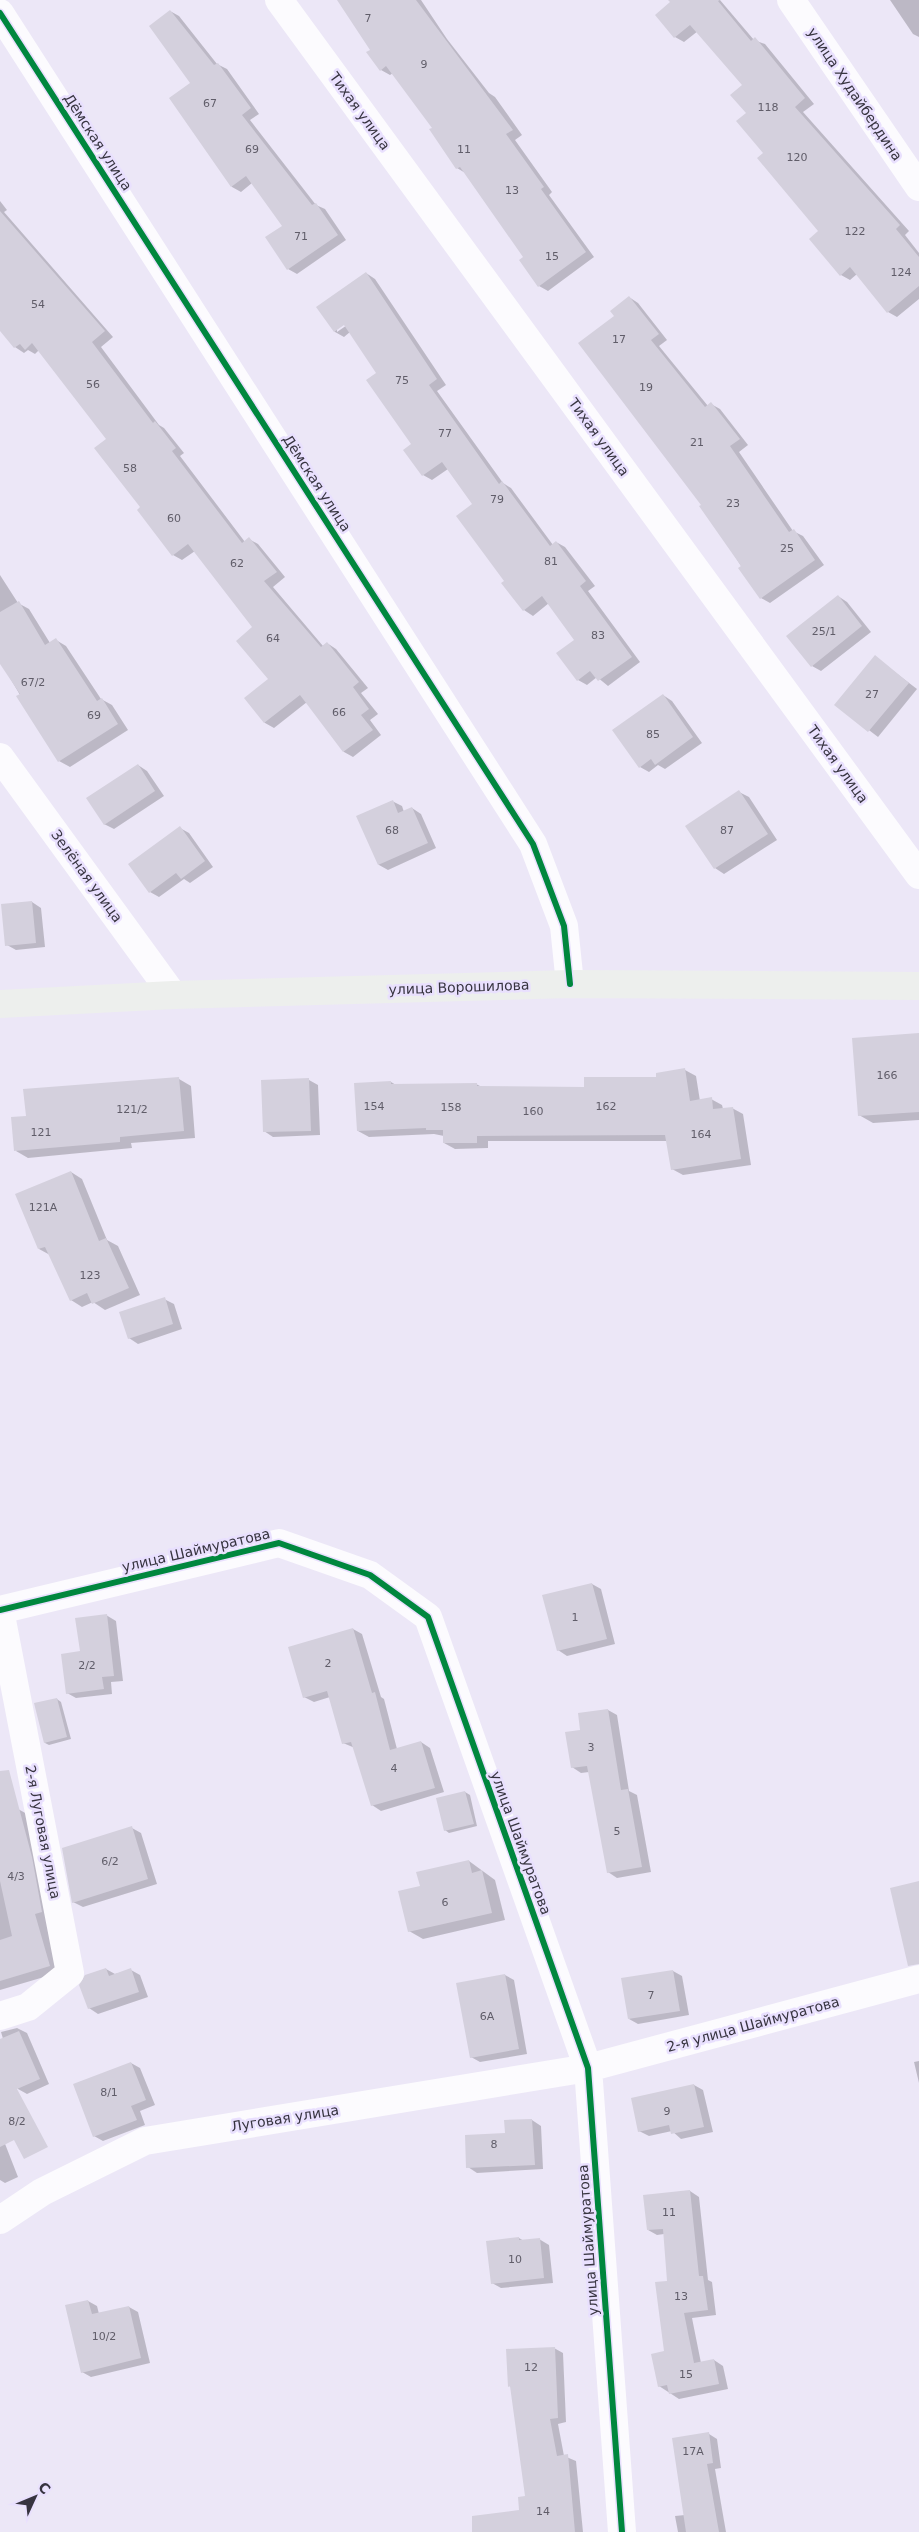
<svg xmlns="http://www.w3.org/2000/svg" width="919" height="2532" viewBox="0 0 919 2532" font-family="'DejaVu Sans',sans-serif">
	<rect width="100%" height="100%" fill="#ece7f7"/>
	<path fill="#0003" fill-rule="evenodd" d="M338 0H421L447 39 489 93 495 97 522 135 515 140 552 192 549 195 594 257 548 291 539 286 525 257 467 174 457 168 433 128 393 73 390 75 381 70 372 50Z
		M675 0H720L754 40 765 44 814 104 803 112 909 231 905 235 919 253V299L897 317 888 312 857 274 850 280 841 275 820 231 764 153 747 113 744 85 698 31 684 42 675 37Z
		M890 0H919V37L913 34Z
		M170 11 179 16 217 64 227 69 259 114 250 120 316 205 325 209 346 240 297 274 288 269 284 226 252 183 241 192 232 187 192 83Z
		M0 201 7 210 4 212 113 337 101 347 159 425 164 428 184 453 180 456 245 542 249 539 258 544 285 577 273 587 323 646 327 643 336 649 368 688 361 693 378 714 370 720 381 735 353 757 344 752 307 702 274 728 265 723 246 698 270 679 254 627 195 551 182 560 173 555 142 507 108 440 39 350 35 354 28 350 24 353 15 347 0 329Z
		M366 273 375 279 446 385 437 391 503 483 511 488 553 545 556 542 565 547 595 586 588 591 640 662 608 686 597 677 587 685 578 680 575 640 549 603 533 616 524 610 503 583 506 581 473 504 448 469 432 480 423 475 405 450 413 445 378 373 350 332 344 337 335 332 318 308ZM349 320 350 323 337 332V329Z
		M629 297 638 303 667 340 659 346 708 406 711 404 720 409 748 445 739 452 793 531 803 536 824 565 770 603 761 598 703 505 616 316Z
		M0 575 18 603 29 609 50 643 56 640 66 646 101 699 112 705 128 730 70 767 59 761 0 661Z
		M838 596 847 602 871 632 821 671 812 666Z
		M875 657 917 689 878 737 836 705Z
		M663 695 672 701 702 743 665 769 658 765 649 772 640 767Z
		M138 765 147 771 164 796 114 829 104 824Z
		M739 792 749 797 777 840 724 874 715 868 687 826Z
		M392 801 402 806 404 812 412 808 421 814 436 848 388 870 379 865 358 817Z
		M180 828 189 833 213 867 190 883 184 879 159 897 150 892Z
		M32 902 41 908 45 947 16 950 7 945Z
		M919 1035V1120L873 1123 859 1115Z
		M685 1070 696 1076 700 1101 711 1099 722 1105 723 1109 732 1108 743 1114 751 1165 683 1175 672 1169 668 1141H488V1148L455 1149 444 1143V1136L434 1134 369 1137 358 1131 356 1084 391 1082 396 1085 476 1084 482 1087 585 1089 658 1079Z
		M179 1079 191 1086 195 1138 131 1143 132 1148 28 1158 16 1151 27 1117Z
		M309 1080 318 1085 320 1135 273 1137 264 1131Z
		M71 1172 82 1179 107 1240 118 1246 140 1295 105 1310 93 1302 82 1307 71 1300 50 1255 39 1249Z
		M164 1299 174 1304 182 1329 138 1344 129 1338Z
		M592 1584 601 1589 615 1644 567 1656 558 1650Z
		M106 1615 116 1621 123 1681 111 1682 112 1694 76 1698 67 1693 81 1652Z
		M353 1629 362 1634 381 1697 384 1699 397 1749 421 1742 430 1748 444 1792 381 1811 372 1805 355 1748 343 1743 330 1697 314 1702 304 1697Z
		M57 1699 61 1702 71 1739 49 1745 45 1743Z
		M608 1710 617 1715 629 1791 637 1795 651 1872 617 1878 608 1872 589 1772 581 1773 572 1767 582 1731Z
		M465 1792 470 1795 477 1826 449 1833 445 1830Z
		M18 1809 29 1815 53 1918 46 1920 61 1972 0 1990V1813Z
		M132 1828 141 1833 157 1884 83 1907 73 1902Z
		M469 1861 495 1880 505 1920 423 1939 409 1931 421 1886Z
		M106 1969 115 1974 131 1970 140 1975 148 1997 98 2014 89 2008Z
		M673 1971 682 1976 689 2015 638 2024 629 2019Z
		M505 1975 514 1980 527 2054 480 2062 471 2057Z
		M17 2028 27 2033 49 2084 27 2094 18 2089 1 2032Z
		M919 2061V2083L914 2062Z
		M131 2063 140 2068 155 2105 140 2111 145 2125 103 2141 94 2136Z
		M694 2085 703 2090 713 2132 681 2139 672 2131 649 2136 639 2131Z
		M532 2120 541 2126 543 2169 477 2173 468 2167 506 2134Z
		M0 2131 18 2177 5 2183 0 2180Z
		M690 2191 699 2197 708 2280 712 2282 716 2315 692 2318 701 2363 714 2360 723 2366 728 2389 679 2399 659 2386 665 2352 669 2282 664 2234 657 2235 648 2230Z
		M519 2238 524 2241 539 2239 549 2245 553 2283 501 2288 492 2283Z
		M88 2301 97 2306 99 2314 129 2307 138 2312 150 2363 91 2377 82 2372Z
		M554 2348 563 2353 566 2422 558 2424 564 2456 576 2461 583 2532H508L527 2497 512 2387 509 2386Z
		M709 2434 717 2439 721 2468 715 2469 726 2532H678L675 2516 685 2515Z"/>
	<path fill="#d4d0dd" d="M337 0H416L513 130 506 134 544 187 541 189 586 252 538 287 519 260 523 257 460 167 456 169 429 129 432 128 386 66 380 71 366 52 370 50Z
		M668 0H720L718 1 751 41 755 37 805 98 795 107 900 225 896 229 919 257V286L887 313 850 267 840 276 809 239 818 231 757 158 763 153 736 121 746 113 730 95 742 85 690 25 674 38 655 15 670 2Z
		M170 10 214 65 218 63 251 108 242 115 312 205 316 203 338 235 287 270 265 237 282 226 246 176 231 187 169 98 190 83 149 26Z
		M0 211 105 331 92 342 153 423 155 421 176 448 172 451 242 543 249 537 277 572 264 581 321 647 327 642 359 682 353 687 369 709 361 715 373 730 343 752 300 695 264 723 244 698 268 679 236 641 252 627 188 544 172 556 137 510 140 507 94 448 106 439 32 343 25 350 20 344 14 348 0 331Z
		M366 272 437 379 429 385 499 484 502 481 550 546 556 541 586 581 580 586 632 657 598 681 590 671 577 681 556 653 574 640 542 596 523 611 501 583 504 581 456 516 472 504 442 462 422 476 403 450 411 444 366 380 376 373 344 325 334 332 316 307Z
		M629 296 659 334 651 340 705 407 711 402 740 439 730 446 789 532 794 529 815 560 760 599 738 568 741 566 699 506 701 505 578 343 614 316 610 311Z
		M838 595 862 626 811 667 786 636Z
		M19 601 45 645 56 638 97 701 102 698 118 724 58 762 16 696 20 694 0 664V612Z
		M875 655 909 683 868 732 834 705Z
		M663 694 693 737 655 765 651 759 639 768 612 730Z
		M138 764 155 791 104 825 86 798Z
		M739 790 768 834 714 869 685 826Z
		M393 800 398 813 412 807 428 843 378 865 356 816Z
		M180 826 205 861 181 879 176 873 149 893 128 864Z
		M32 901 36 943 5 946 1 904Z
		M919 1033V1112L858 1116 852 1038Z
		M685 1068 690 1101 712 1097 713 1109 733 1107 741 1159 671 1170 665 1135 477 1136V1143H443V1130H426V1128L357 1131 354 1083 391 1081V1084L477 1083V1086L584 1087V1077H656V1073Z
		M179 1077 184 1131 120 1137V1142L14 1151 11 1117 26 1116 23 1089Z
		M309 1078 311 1131 263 1132 261 1080Z
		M71 1171 99 1241 106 1238 129 1288 92 1304 87 1293 70 1301 45 1247 38 1249 15 1194Z
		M165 1297 173 1324 128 1339 119 1312Z
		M592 1583 607 1639 557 1651 542 1595Z
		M107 1614 114 1676 102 1677 104 1689 66 1694 61 1654 80 1651 75 1618Z
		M353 1628 372 1693 375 1692 390 1750 421 1741 435 1788 371 1806 351 1742 342 1744 327 1691 303 1698 288 1647Z
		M57 1698 67 1737 44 1743 34 1703Z
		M608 1709 621 1790 628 1789 642 1867 607 1873 587 1766 571 1768 565 1732 580 1730 578 1713Z
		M9 1770 32 1857 42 1912 35 1914 50 1966 0 1981V1940L12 1936 0 1881V1771Z
		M465 1791 474 1824 444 1831 436 1798Z
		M132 1826 148 1879 72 1903 62 1848Z
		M469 1860 472 1873 482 1870 492 1913 408 1932 398 1891 420 1886 416 1872Z
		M919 1881V1964L908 1966 890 1888Z
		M106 1968 109 1976 131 1968 139 1992 88 2009 79 1985 85 1975Z
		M673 1970 680 2011 628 2019 621 1978Z
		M505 1974 519 2049 470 2058 456 1983Z
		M19 2031 40 2079 17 2089 48 2147 24 2159 14 2140 0 2147V2039Z
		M131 2062 146 2100 131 2106 137 2120 93 2137 73 2084Z
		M694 2084 704 2127 671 2134 669 2125 638 2132 631 2098Z
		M532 2119 535 2165 466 2168 465 2135 505 2133 504 2120Z
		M690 2190 699 2276H703L708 2310 684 2313 694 2363 714 2359 719 2384 669 2394 667 2385 658 2387 651 2354 664 2351 655 2282 667 2281 663 2229 647 2230 643 2195Z
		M519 2237V2240L540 2238 544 2278 491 2284 486 2241Z
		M88 2300 92 2314 129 2306 141 2358 81 2373 65 2305Z
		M555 2347 558 2418 550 2419 557 2456 568 2454 575 2532H472V2516L519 2510 518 2497 525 2496 510 2386 508 2387 506 2349Z
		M709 2432 713 2463 707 2464 719 2532H686L672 2438Z"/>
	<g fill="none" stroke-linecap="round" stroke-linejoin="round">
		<path stroke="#fcfbfe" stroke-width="28" d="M279 0 919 875
			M791 0 919 187
			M0 13 533 844 564 926 570 984
			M0 757 173 995
			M0 1610 279 1543 370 1575 428 1617 588 2068 622 2532
			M0 2016 28 2007 70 1973 0 1610
			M0 2220 42 2192 145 2141 588 2068 919 1979"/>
		<path stroke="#edefed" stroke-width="28" d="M0 1004 173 995 570 984 919 986"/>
		<g stroke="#e9e0fe" stroke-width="9">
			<path id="cycleway" d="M0 13 533 844 564 926 570 984
				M0 1610 279 1543 370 1575 428 1617 588 2068 622 2532"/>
		</g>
		<use href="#cycleway" stroke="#00873e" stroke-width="6"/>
	</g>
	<g text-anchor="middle" stroke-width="5" stroke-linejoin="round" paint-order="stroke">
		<g font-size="11" fill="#605d69">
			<text x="368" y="22">7</text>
			<text x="424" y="68">9</text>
			<text x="210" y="107">67</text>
			<text x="768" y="111">118</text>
			<text x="252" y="153">69</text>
			<text x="464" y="153">11</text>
			<text x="797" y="161">120</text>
			<text x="512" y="194">13</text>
			<text x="855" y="235">122</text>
			<text x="301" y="240">71</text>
			<text x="552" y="260">15</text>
			<text x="901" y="276">124</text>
			<text x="38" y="308">54</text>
			<text x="619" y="343">17</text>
			<text x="402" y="384">75</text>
			<text x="93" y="388">56</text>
			<text x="646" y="391">19</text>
			<text x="445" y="437">77</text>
			<text x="697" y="446">21</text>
			<text x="130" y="472">58</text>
			<text x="497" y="503">79</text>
			<text x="733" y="507">23</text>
			<text x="174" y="522">60</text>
			<text x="787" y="552">25</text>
			<text x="551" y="565">81</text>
			<text x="237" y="567">62</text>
			<text x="824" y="635">25/1</text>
			<text x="598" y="639">83</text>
			<text x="273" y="642">64</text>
			<text x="33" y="686">67/2</text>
			<text x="872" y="698">27</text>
			<text x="339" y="716">66</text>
			<text x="94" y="719">69</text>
			<text x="653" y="738">85</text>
			<text x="392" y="834">68</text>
			<text x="727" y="834">87</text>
			<text x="887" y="1079">166</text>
			<text x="374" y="1110">154</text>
			<text x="606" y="1110">162</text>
			<text x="451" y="1111">158</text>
			<text x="132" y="1113">121/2</text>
			<text x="533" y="1115">160</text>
			<text x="41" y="1136">121</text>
			<text x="701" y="1138">164</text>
			<text x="43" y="1211">121А</text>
			<text x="90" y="1279">123</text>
			<text x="575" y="1621">1</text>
			<text x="328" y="1667">2</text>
			<text x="87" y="1669">2/2</text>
			<text x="591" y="1751">3</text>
			<text x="394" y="1772">4</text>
			<text x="617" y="1835">5</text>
			<text x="110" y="1865">6/2</text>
			<text x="16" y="1880">4/3</text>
			<text x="445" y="1906">6</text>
			<text x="651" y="1999">7</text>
			<text x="487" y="2020">6А</text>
			<text x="109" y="2096">8/1</text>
			<text x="667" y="2115">9</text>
			<text x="17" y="2125">8/2</text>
			<text x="494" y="2148">8</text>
			<text x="669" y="2216">11</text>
			<text x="515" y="2263">10</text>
			<text x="681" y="2300">13</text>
			<text x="104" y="2340">10/2</text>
			<text x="531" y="2371">12</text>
			<text x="686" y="2378">15</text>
			<text x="693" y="2455">17А</text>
			<text x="543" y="2515">14</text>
		</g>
		<g font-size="14" fill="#373440" stroke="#e9e0fe">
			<text transform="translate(855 94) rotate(56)" y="5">улица Худайбердина</text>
			<text transform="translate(360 111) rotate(54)" y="5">Тихая улица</text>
			<text transform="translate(98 142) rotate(57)" y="5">Дёмская улица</text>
			<text transform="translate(599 437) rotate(54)" y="5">Тихая улица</text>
			<text transform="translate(317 483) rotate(57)" y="5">Дёмская улица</text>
			<text transform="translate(838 764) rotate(54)" y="5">Тихая улица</text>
			<text transform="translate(87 876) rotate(54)" y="5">Зелёная улица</text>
			<text transform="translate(459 987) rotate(-2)" y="5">улица Ворошилова</text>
			<text transform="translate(196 1550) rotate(-13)" y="5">улица Шаймуратова</text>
			<text transform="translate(43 1832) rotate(79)" y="5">2-я Луговая улица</text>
			<text transform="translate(521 1843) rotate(70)" y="5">улица Шаймуратова</text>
			<text transform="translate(753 2024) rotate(-15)" y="5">2-я улица Шаймуратова</text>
			<text transform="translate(285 2118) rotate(-9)" y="5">Луговая улица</text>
			<text transform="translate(588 2240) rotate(-94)" y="5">улица Шаймуратова</text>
		</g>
	</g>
	<g transform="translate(35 2497) rotate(46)" stroke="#e9e0fe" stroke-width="4" paint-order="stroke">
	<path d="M0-4L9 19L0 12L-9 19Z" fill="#373440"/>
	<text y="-8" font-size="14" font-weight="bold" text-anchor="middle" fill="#373440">С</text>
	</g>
</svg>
